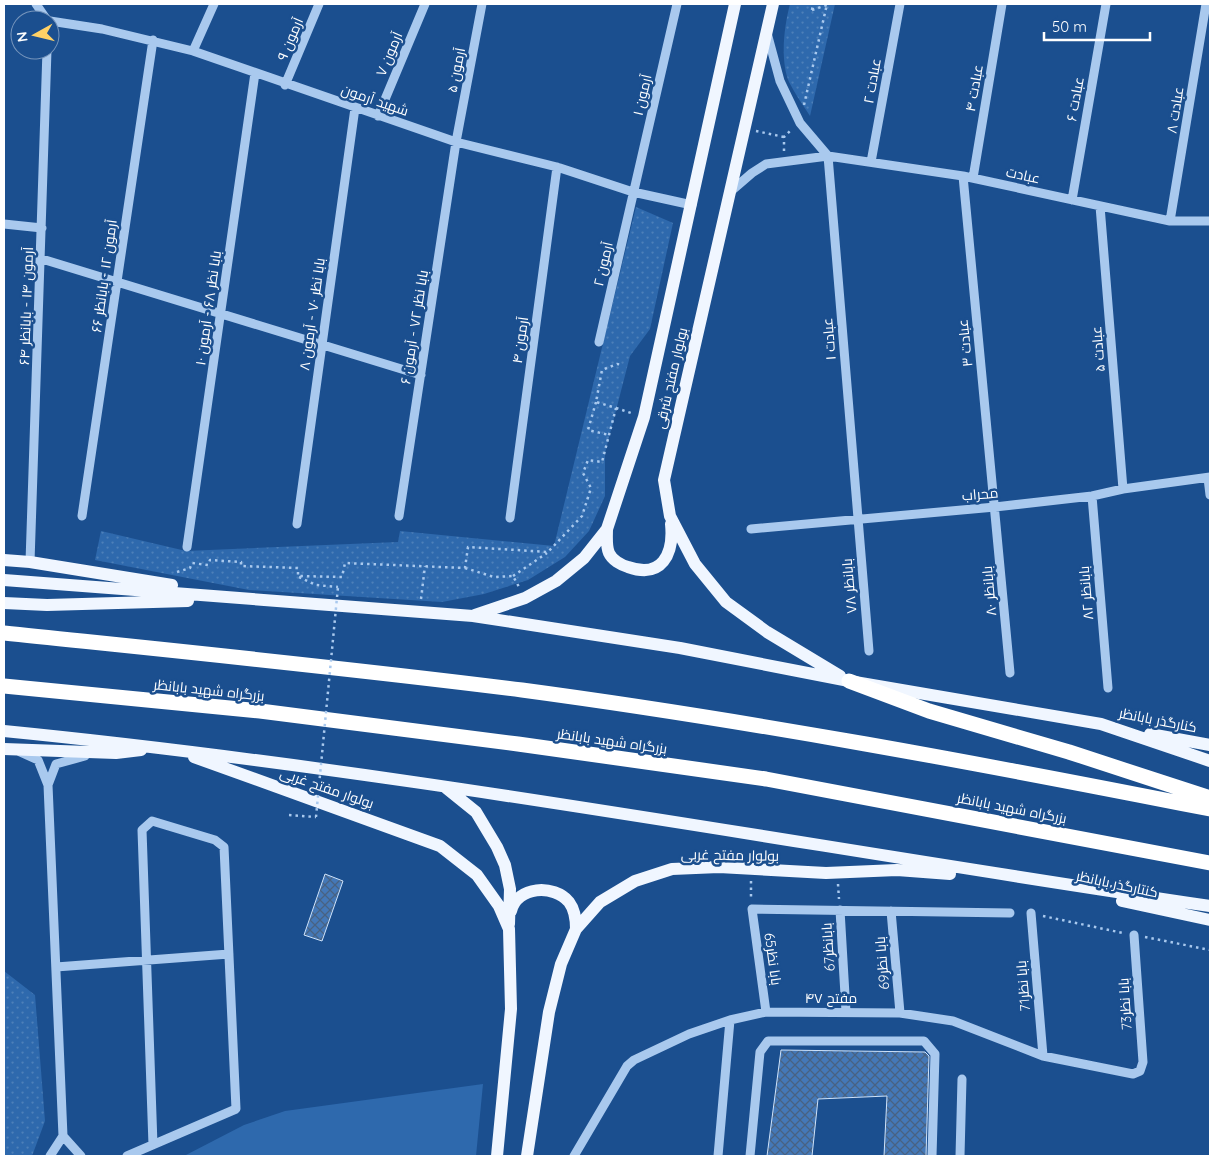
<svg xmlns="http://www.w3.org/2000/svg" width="1214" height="1160" viewBox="0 0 1214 1160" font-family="Quicksand,Cairo,sans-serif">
	<defs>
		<pattern id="green-dots" width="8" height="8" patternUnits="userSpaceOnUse" patternTransform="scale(1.25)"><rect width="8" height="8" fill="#2e69ad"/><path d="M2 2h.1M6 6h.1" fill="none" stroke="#4d80b9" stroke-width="1.8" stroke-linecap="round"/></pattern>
		<pattern id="building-cross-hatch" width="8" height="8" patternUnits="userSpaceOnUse" patternTransform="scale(1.25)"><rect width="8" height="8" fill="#4478b7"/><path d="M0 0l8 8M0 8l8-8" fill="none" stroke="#486282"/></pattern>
	</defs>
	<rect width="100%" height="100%" fill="#1b4f8f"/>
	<path fill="url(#green-dots)" d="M790 4H835L810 116C803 105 795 94 789 82 780 60 784 27 790 4Z
		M636 207 673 223 650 329 630 356 605 453V496L589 531 565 557 528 580 484 594 442 602 249 590 95 560 101 531 186 551 398 542 400 531 554 546Z
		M4 971 35 995 45 1121 32 1156H4Z"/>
	<path fill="#2e69ad" d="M483 1084 476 1156H184L244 1125 285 1111Z"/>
	<path fill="url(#building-cross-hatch)" stroke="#cfe3fa" d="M325 874 343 881 322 941 304 935Z
		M781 1050 925 1052 929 1056 926 1156H884L887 1096 818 1099 812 1156H767Z"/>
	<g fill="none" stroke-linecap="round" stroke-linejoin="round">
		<path stroke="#a9c9ee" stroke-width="2.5" stroke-dasharray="2.5 4" stroke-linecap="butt" d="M812 10 827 5
			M812 10 813 4
			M804 105 827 4
			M756 131 784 137
			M784 151V137L791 130
			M596 402 588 430 609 435
			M616 408 631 413
			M465 568 494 577 513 576 519 587
			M177 572 190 568 192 563 208 565 210 560 241 562V566L298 568V576L342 577 345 563 465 568 468 547 548 552 582 516 591 488 583 473 588 460 602 462 616 408 596 402 602 370 617 364 623 365
			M513 576 547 553
			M299 577 316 585 338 587
			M421 599 425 566
			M289 815 316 817
			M751 881V898
			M838 884 839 899
			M1043 916 1123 933
			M1145 937 1210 950"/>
		<path stroke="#a9c9ee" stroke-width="9" d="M36 4 47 20
			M50 21 102 29 193 51 456 142 557 167 633 192 692 205
			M767 33 780 81 800 123 828 156
			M193 51 214 4
			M285 85 319 4
			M378 116 425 4
			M828 156 869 651
			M871 162 900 4
			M963 176 1010 673
			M973 178 1002 4
			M730 192 752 173 766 164 828 156 963 176 1170 221H1210
			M1072 200 1106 4
			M1100 206 1123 489
			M1170 221 1206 4
			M4 224 42 228
			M42 259 421 375
			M599 342 677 4
			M1208 478 1210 495
			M1092 496 1108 688
			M82 516 153 40
			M399 516 456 142 482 4
			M510 518 557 167
			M297 524 355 108
			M751 529 995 507 1092 496 1123 489 1210 477
			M187 547 255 73
			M30 562 47 50
			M20 752 38 760 48 785 63 1136 50 1156
			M48 785 56 764 85 756
			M840 910 846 1012
			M891 911 900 1013
			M1031 913 1043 1056
			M56 967 229 954
			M766 1012 752 909 1010 913
			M63 1136 81 1156
			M127 1156 236 1109 224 847 215 840 152 821 142 830 153 1145
			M574 1156 627 1066 634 1060 689 1034 730 1020 766 1012 900 1013 953 1021 1043 1056 1133 1074 1140 1071 1143 1062 1134 935
			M718 1156 730 1020
			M750 1156 760 1052 768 1041H924L935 1054 932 1156
			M960 1156 962 1079"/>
		<path stroke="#f0f6ff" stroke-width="12" d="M773 4 664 480 670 516 695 564 726 602 767 632 840 676
			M607 529C607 536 606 547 609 553 612 560 621 565 628 567 662 579 674 554 671 524
			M4 560 30 562 172 585
			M4 580 473 616 680 648 849 681 1101 724 1210 761
			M4 603 47 605 188 601
			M475 615 525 598 556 581 584 558 607 529 644 417 735 4
			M4 731C409 771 808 847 1210 906
			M1150 734 1210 745
			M4 749 116 753 141 750
			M194 757 440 846 477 875 499 906 509 929 511 1009 497 1156
			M445 787 476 812 497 847 505 865 510 889 509 924
			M1122 901 1210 920
			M511 911C517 886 554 884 569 902 575 910 576 919 576 929
			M527 1156 549 1012 561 964 576 929 600 902 635 881 672 869 719 867 826 873 897 870 950 874"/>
		<path stroke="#fff" stroke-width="15" d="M4 633C177 651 349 668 522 690 753 721 982 764 1210 809
			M849 681 929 711 1069 752 1210 798
			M4 686 260 711 518 744 766 779 1210 863"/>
		<path stroke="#a9c9ee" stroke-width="2.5" stroke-dasharray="2.5 4" stroke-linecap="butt" d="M316 817 338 587"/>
	</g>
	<g text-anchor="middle" stroke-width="5" stroke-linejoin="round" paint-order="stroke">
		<g font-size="14" fill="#fff" stroke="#1b4f8f">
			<text transform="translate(290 39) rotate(-67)" y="5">آرمون ۹</text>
			<text transform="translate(389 54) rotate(-67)" y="5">آرمون ۷</text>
			<text transform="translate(456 70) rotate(-79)" y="5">آرمون ۵</text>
			<text transform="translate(872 81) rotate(-80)" y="5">عبادت ۲</text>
			<text transform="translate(974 88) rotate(-80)" y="5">عبادت ۴</text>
			<text transform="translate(642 95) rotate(-77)" y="5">آرمون ۱</text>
			<text transform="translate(1075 99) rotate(-80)" y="5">عبادت ۶</text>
			<text transform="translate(375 100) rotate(19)" y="5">شهید آرمون</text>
			<text transform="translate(1175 110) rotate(-81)" y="5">عبادت ۸</text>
			<text transform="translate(1023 175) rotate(12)" y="5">عبادت</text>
			<text transform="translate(603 264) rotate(-77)" y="5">آرمون ۲</text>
			<text transform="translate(104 276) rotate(-82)" y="5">آرمون ۱۲ - بابانظر ۶۶</text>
			<text transform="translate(26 306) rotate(-88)" y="5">آرمون ۱۴ - بابانظر ۶۴</text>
			<text transform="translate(208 308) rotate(-82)" y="5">بابا نظر ۶۸ - آرمون ۱۰</text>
			<text transform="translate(312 314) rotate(-82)" y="5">بابا نظر ۷۰ - آرمون ۸</text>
			<text transform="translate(414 327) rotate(-81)" y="5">بابا نظر ۷۲ - آرمون ۶</text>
			<text transform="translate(829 339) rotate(-95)" y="5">عبادت ۱</text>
			<text transform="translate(520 340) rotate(-82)" y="5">آرمون ۴</text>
			<text transform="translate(965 343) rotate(-96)" y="5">عبادت ۳</text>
			<text transform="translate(1098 349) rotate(-95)" y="5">عبادت ۵</text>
			<text transform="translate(671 378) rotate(-77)" y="5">بولوار مفتح شرقی</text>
			<text transform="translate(980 494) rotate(-5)" y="5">محراب</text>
			<text transform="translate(849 586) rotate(-95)" y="5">بابانظر ۷۸</text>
			<text transform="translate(989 591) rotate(-95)" y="5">بابانظر ۸۰</text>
			<text transform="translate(1086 593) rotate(-95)" y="5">بابانظر ۸۲</text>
			<text transform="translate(209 690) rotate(6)" y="5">بزرگراه شهید بابانظر</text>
			<text transform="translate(1158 720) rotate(11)" y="5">کنارگذر بابانظر</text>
			<text transform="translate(612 741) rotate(8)" y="5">بزرگراه شهید بابانظر</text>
			<text transform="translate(327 788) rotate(19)" y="5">بولوار مفتح غربی</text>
			<text transform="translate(1012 808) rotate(11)" y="5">بزرگراه شهید بابانظر</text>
			<text transform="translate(730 855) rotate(1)" y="5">بولوار مفتح غربی</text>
			<text transform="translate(1117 884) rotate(12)" y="5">کنتارگذر بابانظر</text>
			<text transform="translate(828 947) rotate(-94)" y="5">بابانظر67</text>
			<text transform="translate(773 959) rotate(82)" y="5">بابا نظر65</text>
			<text transform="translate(882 963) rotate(-95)" y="5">بابا نظر69</text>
			<text transform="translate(1023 986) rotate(-95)" y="5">بابا نظر71</text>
			<text x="831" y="1003">مفتح ۴۷</text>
			<text transform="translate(1125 1004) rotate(-94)" y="5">بابا نظر73</text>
		</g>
	</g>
	<rect width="1214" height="1160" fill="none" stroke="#ffffff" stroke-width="10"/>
	<g transform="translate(35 35) rotate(262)"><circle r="24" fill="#1b4f8f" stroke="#7695bc"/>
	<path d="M0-4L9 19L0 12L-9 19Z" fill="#ffd166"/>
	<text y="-8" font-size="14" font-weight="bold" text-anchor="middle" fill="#ffffff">N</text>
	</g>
	<path d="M1044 32v8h106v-8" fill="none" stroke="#ffffff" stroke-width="2.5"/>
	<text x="1052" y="32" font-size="15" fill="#ffffff" stroke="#1b4f8f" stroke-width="4" paint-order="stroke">50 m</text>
</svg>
